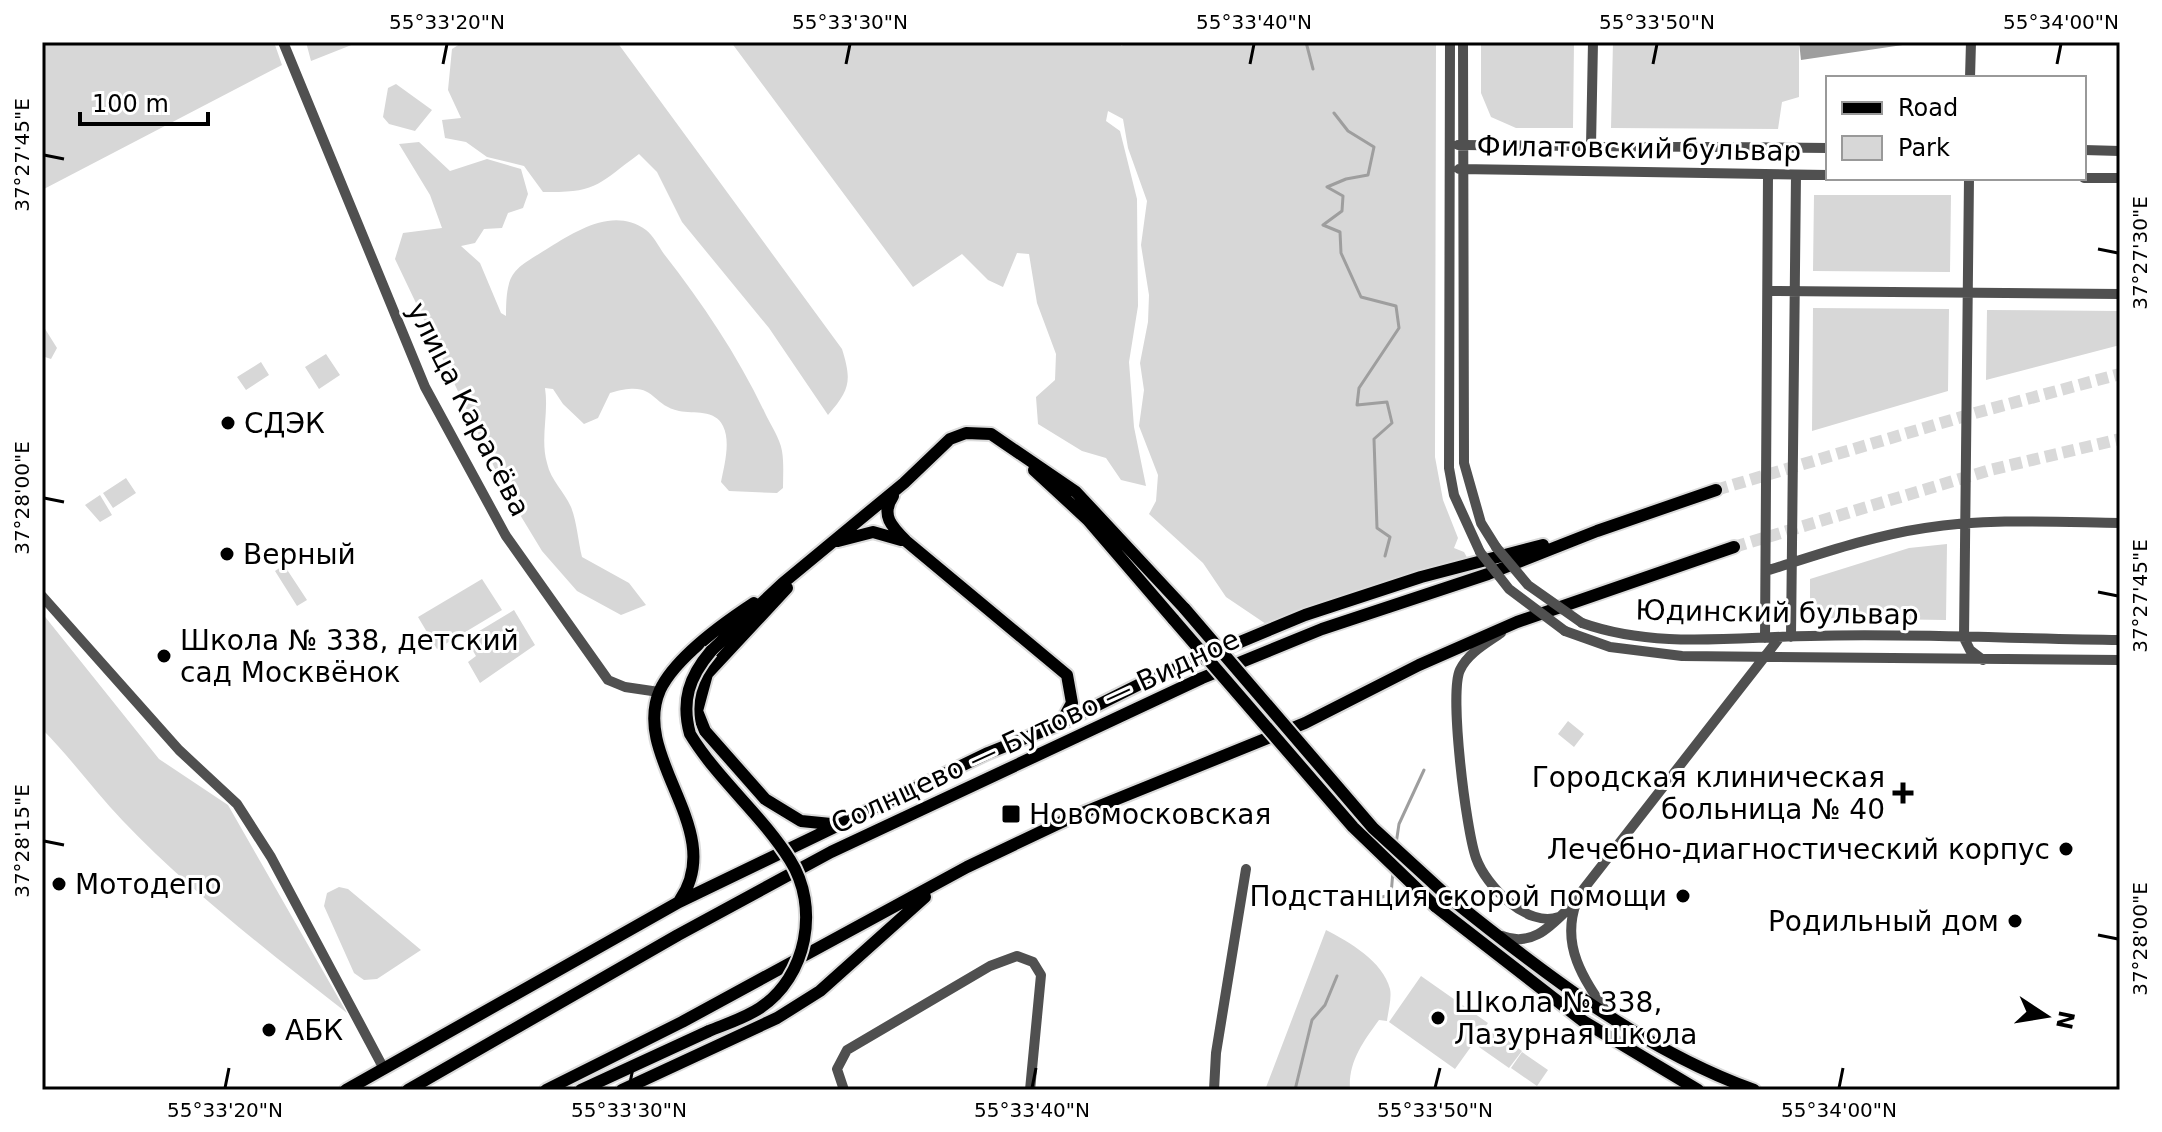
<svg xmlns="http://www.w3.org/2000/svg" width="2162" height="1132" viewBox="0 0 2162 1132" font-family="'DejaVu Sans',sans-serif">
	<rect width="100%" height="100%" fill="#fff"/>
	<path fill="#d7d7d7" d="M42 42H274L282 65 42 190Z
		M306 42H359L311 61Z
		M463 42H617L842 349C852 381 850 390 828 415L769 328 682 222 657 172 639 154C598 184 598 193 543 192L524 166 487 157 466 142 445 138 442 120 461 118 448 90 452 49Z
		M731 42H1121V46L1129 42H1436L1435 457 1443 500 1458 538 1454 548 1464 552 1469 561 1266 624 1226 597 1203 563 1149 514 1156 501 1158 475 1139 426 1144 390 1140 363 1148 322 1149 295 1141 245 1147 201 1128 148 1123 119 1108 111 1106 121 1120 131 1137 199 1138 306 1129 362 1134 427 1146 486 1121 480 1106 458 1082 451 1038 424 1036 397 1055 380 1056 354 1037 303 1029 254 1017 253 1003 287 988 280 962 254 913 287Z
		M1481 42H1574L1573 128H1516L1491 117 1481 93Z
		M1613 42H1799V97L1782 102 1778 129 1611 128Z
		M396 84 432 110 415 131 389 124 383 117 388 88Z
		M419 142 450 171 487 159 521 169 528 194 523 208 508 213 502 228 484 229 475 243 461 246 480 263 501 313 506 316C506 269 514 270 550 247 578 230 614 207 646 230 653 235 659 247 664 254 703 304 738 356 765 413 770 424 780 438 782 451 784 463 783 476 783 488L777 493 729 491 721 482C724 466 731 442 723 426 715 409 694 414 679 411 648 404 657 379 610 393L598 418 584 424 563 404 553 389 545 388C549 414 540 438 547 463 551 481 564 491 571 507 577 522 578 541 582 557L629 583 646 605 621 615 577 591 542 551 505 490 395 259 403 233 442 228 430 195 399 144Z
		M1814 195H1951L1950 272 1813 271Z
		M1813 308 1949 309 1948 391 1812 431Z
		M1987 310 2120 311V345L1986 380Z
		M42 324 57 348 51 359 42 356Z
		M326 354 340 375 319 389 305 367Z
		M261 362 269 375 246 390 237 377Z
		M126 478 136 493 113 508 103 493Z
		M100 495 112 515 100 522 85 505Z
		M1947 544 1946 620 1810 618V579L1909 548Z
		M284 565 307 600 297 606 275 571Z
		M482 579 502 610 437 649 418 617Z
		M514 610 535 645 480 683 468 662 476 656 466 639Z
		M42 613 159 759 228 805 347 1013C270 953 191 892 123 821 95 792 71 758 42 729Z
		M1568 721 1584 734 1574 747 1558 734Z
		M339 887 348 889 421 950 377 979 364 980 354 973 324 906 327 893Z
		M1326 930C1349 942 1383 961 1390 989 1392 998 1388 1012 1387 1021L1379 1020C1363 1042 1348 1062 1350 1090H1265Z
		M1421 976 1488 1023 1455 1069 1389 1022Z
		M1492 1029 1522 1051 1509 1068 1479 1047Z
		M1522 1052 1548 1070 1537 1086 1511 1068Z"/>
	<path fill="#9e9e9e" d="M1799 42H1923L1801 60Z"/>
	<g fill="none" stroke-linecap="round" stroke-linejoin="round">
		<path stroke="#9e9e9e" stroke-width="3" d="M1306 42 1313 69
			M1334 113 1348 131 1374 147 1368 175 1346 179 1327 187 1343 196 1342 211 1323 225 1340 232 1341 253 1361 297 1396 306 1399 328 1359 388 1357 405 1387 402 1392 423 1374 439 1377 528 1390 537 1385 556
			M1396 844 1399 824 1424 770
			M1363 901 1391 895 1393 871
			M1295 1090 1312 1020 1325 1005 1337 976"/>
		<path stroke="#d9d9d9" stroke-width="12" stroke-dasharray="12 6" stroke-linecap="butt" d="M1716 490 1975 413 2120 374
			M1734 547 1990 470 2120 439"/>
		<g stroke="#dbdbdb" stroke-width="16">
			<path id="major" d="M1034 470 1088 520 1174 620
				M893 496C880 515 892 527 906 541L1067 675 1072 703 1062 721
				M838 541 873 532 901 540
				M787 588 707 674 697 711 705 731 765 799 801 821 831 824
				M711 651 783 583 904 483 950 439 966 433 991 434 1076 492 1185 609
				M1445 894C1538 969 1640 1049 1754 1090
				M680 900C728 830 630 758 660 690 675 658 725 622 754 603
				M1435 906 1583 1021 1698 1090
				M346 1090 679 902 988 753 1060 724 1144 682 1305 615 1421 577 1543 545
				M408 1090 678 935 831 852 1202 678 1322 629 1488 574 1597 531 1716 490
				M546 1090 682 1022 967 867 1070 818 1305 723 1419 665 1517 622 1734 547
				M581 1090 709 1031
				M622 1090 777 1018 820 991 925 897"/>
		</g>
		<path stroke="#505050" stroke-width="10" d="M283 42 425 387 506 536 608 680 625 687 659 692
			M1450 42 1449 468 1454 495 1480 552
			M1463 42 1464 463 1481 523 1496 547
			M1970 78 1971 42
			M1458 145 1828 148
			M1591 146 1593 42
			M2084 150 2120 151
			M1459 169 1828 175
			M1969 178 1964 638 1970 650 1983 660
			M2084 178H2120
			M1768 291 2120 294
			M1766 571C1817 555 1871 536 1925 528 1989 518 2055 522 2120 523
			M42 596 179 750 237 804 271 857 384 1069
			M1582 623C1655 649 1734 637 1810 636 1913 633 2017 639 2120 640
			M1565 631 1610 647 1682 656 2120 660
			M1501 633C1487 643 1468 653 1460 670 1449 693 1466 830 1476 858 1486 886 1527 928 1559 917
			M1791 637 1796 175
			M1765 638 1768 175
			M1576 903C1561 946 1583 978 1607 1013
			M1502 936C1531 947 1549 928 1568 909L1780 637
			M844 1090 837 1069 847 1050 990 966 1017 956 1033 962 1041 975 1030 1090
			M1214 1090 1216 1053 1246 869"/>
		<use href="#major" stroke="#000" stroke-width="12"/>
		<g stroke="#dbdbdb" stroke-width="16" stroke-linecap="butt">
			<path id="major-bridge" d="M1185 609 1373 828 1445 894
				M1174 620 1353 827 1435 906
				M709 1031C726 1024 745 1018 760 1008 807 977 820 907 790 860 762 815 718 780 690 734 681 701 689 677 711 651"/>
		</g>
		<path stroke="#505050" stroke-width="10" d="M1496 547 1528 585 1582 623
			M1480 552 1509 589 1565 631"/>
		<use href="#major-bridge" stroke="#000" stroke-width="12"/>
	</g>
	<path fill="none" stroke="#000" stroke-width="3" d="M443 64 447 44M846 64 850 44M1250 64 1254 44M1653 64 1657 44M2057 64 2061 44M44 155 64 159M2098 249 2118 253M44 498 64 502M2098 592 2118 596M44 841 64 845M2098 935 2118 939M225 1088 229 1068M629 1088 633 1068M1032 1088 1036 1068M1435 1088 1440 1068M1839 1088 1843 1068"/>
	<g fill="#000" stroke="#fff" stroke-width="3">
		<circle cx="228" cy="423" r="8"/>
		<circle cx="227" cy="554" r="8"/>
		<circle cx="164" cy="656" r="8"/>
		<path d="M1899 781h8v8h8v8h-8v8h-8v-8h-8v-8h8z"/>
		<rect x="1001" y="804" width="20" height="20" rx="4"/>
		<circle cx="2066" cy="849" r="8"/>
		<circle cx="59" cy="884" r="8"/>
		<circle cx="1683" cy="896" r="8"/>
		<circle cx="2015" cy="921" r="8"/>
		<circle cx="1438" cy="1018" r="8"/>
		<circle cx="269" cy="1030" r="8"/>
	</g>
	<g text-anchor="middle" stroke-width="6" stroke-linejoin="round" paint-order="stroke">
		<g font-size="28" fill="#000" stroke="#fff">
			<text transform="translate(1639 148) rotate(1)" y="10">Филатовский бульвар</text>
			<text transform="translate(469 409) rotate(63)" y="10">улица Карасёва</text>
			<text transform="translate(1777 612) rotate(1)" y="10">Юдинский бульвар</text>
			<text transform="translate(1035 731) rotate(-25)" y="10">Солнцево — Бутово — Видное</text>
		</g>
		<g font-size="28" fill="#000" stroke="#fff" text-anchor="start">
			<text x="244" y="433">СДЭК</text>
			<text x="243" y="564">Верный</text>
			<text x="180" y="650">Школа № 338, детский<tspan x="180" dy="32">сад Москвёнок</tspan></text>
			<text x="1885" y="787" text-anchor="end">Городская клиническая<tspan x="1885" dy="32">больница № 40</tspan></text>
			<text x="1029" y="824">Новомосковская</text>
			<text x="2050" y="859" text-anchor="end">Лечебно-диагностический корпус</text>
			<text x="75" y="894">Мотодепо</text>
			<text x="1667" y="906" text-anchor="end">Подстанция скорой помощи</text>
			<text x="1999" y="931" text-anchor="end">Родильный дом</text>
			<text x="1454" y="1012">Школа № 338,<tspan x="1454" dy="32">Лазурная школа</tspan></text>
			<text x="285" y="1040">АБК</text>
		</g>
	</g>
	<rect width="2162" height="1132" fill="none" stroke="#ffffff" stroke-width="88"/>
	<rect x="1826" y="76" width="260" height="104" fill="#ffffff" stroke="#999999" stroke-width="2"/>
	<rect x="1842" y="102" width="40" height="12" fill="#000000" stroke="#999999" stroke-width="2"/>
	<text x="1898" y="116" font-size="24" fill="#000000">Road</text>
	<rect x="1842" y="136" width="40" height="24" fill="#d7d7d7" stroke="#999999" stroke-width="2"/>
	<text x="1898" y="156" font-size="24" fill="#000000">Park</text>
	<g transform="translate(2046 1016) rotate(102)" stroke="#ffffff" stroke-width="6" paint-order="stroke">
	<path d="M0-6L14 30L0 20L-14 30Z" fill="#000000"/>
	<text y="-12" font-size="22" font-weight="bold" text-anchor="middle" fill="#000000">N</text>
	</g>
	<path d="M80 112v12h128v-12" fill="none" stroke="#000000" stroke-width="4"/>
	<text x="92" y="112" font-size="24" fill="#000000" stroke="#ffffff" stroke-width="6" paint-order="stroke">100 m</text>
	<rect x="44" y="44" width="2074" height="1044" fill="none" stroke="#000" stroke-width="3"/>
	<g font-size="20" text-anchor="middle" fill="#000">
		<text x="447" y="29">55°33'20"N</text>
		<text x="850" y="29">55°33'30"N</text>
		<text x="1254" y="29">55°33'40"N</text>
		<text x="1657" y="29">55°33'50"N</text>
		<text x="2061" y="29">55°34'00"N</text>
		<text transform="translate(22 155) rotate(-90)" y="7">37°27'45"E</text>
		<text transform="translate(2140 253) rotate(-90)" y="7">37°27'30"E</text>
		<text transform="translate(22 498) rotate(-90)" y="7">37°28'00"E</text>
		<text transform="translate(2140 596) rotate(-90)" y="7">37°27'45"E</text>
		<text transform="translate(22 841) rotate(-90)" y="7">37°28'15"E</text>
		<text transform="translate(2140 939) rotate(-90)" y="7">37°28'00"E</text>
		<text x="225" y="1117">55°33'20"N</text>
		<text x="629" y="1117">55°33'30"N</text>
		<text x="1032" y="1117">55°33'40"N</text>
		<text x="1435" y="1117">55°33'50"N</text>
		<text x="1839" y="1117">55°34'00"N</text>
	</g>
</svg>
